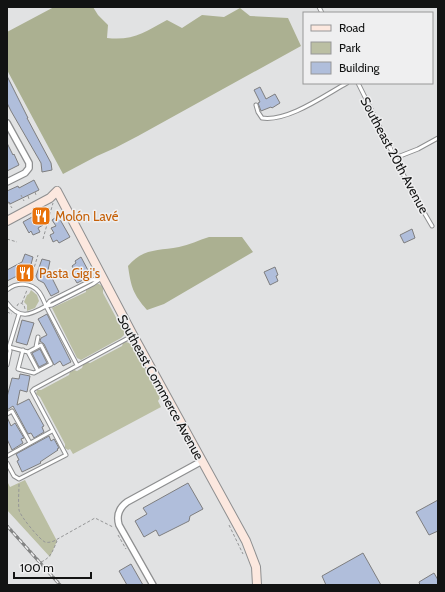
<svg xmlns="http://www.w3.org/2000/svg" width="445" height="592" viewBox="0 0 445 592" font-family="Cabin,sans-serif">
	<rect width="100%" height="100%" fill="#e1e2e3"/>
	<path fill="#bbbfa3" d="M96 284H99L103 287V293L120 325 123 326 125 331 124 335 121 338 81 360 77 358 52 308 86 292V289Z
		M31 290 37 295 39 301 35 308 27 311V305L24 302 27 295 29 294Z
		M126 342 133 344 135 347 134 349 156 389 160 393V398L158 401 161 407 73 454 70 449 68 450 65 448V444L40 397 36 394 37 390H41L69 375 70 372 74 370 77 371 82 368 83 365 87 362 90 363 122 346 123 343Z
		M25 480 57 541 50 557 7 510V481L10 487Z"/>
	<path fill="#abb091" d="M54 7H93L98 15 108 25 107 38C133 41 145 32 167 20L182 28 202 15 224 17 240 8 250 16 288 18 301 46 138 136 115 148 97 156 63 174 7 70V32Z
		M209 237H242L253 252 164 304 147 310C133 294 131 287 128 266 143 248 158 251 179 247 189 245 199 240 209 237Z"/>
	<path fill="#b0bedb" stroke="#7e7e7f" d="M7 76 28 118H27L51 163 52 170 42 172 41 163 11 111 7 103Z
		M260 87 266 99 275 94 280 103 272 108 271 107 261 111 258 103 260 102 254 90Z
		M7 143 13 155 14 154 19 165 7 171Z
		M34 180 39 190 10 204 9 202 7 203V191L18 186 19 188Z
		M43 211 46 217 40 220 43 225 38 228 40 232 33 235 31 231 29 233 23 222Z
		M58 216 70 237 59 243 57 240 53 242 50 235 54 233 51 228 56 226 52 220Z
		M412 229 415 238 404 243 400 235Z
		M25 254 33 257 28 275 25 276 19 275 7 281V270L22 262Z
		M81 257 91 276 77 283 71 273 75 271 72 266 76 263 75 261Z
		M42 259 50 261 48 270 59 292 51 296 44 283 38 280 36 276Z
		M275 267 278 275 276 276 278 281 270 285 264 272Z
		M47 314 71 362 63 366 60 361 54 365 44 344 40 341 41 338 47 335 38 319Z
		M22 320 34 323 27 345 16 342Z
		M40 349 47 363 39 367 32 353Z
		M20 374 30 376 27 392 20 390 17 405 29 399 44 426 42 427 44 432 34 438 31 433 28 434 13 406 7 410V397L12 378 19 379Z
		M7 417 11 426 15 423 24 438 21 439 23 443 12 450 7 439Z
		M49 436 51 441 54 439 59 448 57 449 58 450 40 462 41 463 22 472 17 461 19 460 16 454Z
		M188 483 203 509 190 516 189 521 159 536 156 530 144 537 135 521 147 514 143 508Z
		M438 500V531L429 535 416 512Z
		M363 553 381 585H326L322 576Z
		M131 564 143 585H127L119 571Z
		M434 573 438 580V585H420L419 582Z"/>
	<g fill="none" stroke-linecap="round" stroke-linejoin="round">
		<g stroke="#8e8f90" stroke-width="5">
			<path id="lane" d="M319 7 322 13
				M358 83 411 190 432 226
				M256 105 258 112 262 118C288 122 325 95 347 83
				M395 158 418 149 438 138
				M7 290C16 282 31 282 39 292 42 296 44 301 46 306 30 315 20 320 7 303
				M46 306 77 365
				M46 306 50 301 92 280 101 278
				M46 306 52 305 93 284 100 279
				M9 347 28 352 38 371
				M36 347 38 337
				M23 350 18 369 34 373 51 364 41 345 28 352
				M7 365 10 351 9 347 19 314
				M7 414 12 411 30 443
				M7 456 52 431
				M7 463 14 476 19 479 66 455 32 391 34 389 132 336"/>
		</g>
		<g stroke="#8e8f90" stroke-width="8">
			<path id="street" d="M7 123 29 163V168L25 173 7 182
				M153 585 119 525C116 515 119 508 127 502L202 461"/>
		</g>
		<g stroke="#8e8f90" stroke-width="10">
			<path id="secondary" d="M57 191 133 335 246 541 256 567 257 585
				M7 221 50 198 57 191"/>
		</g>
		<path stroke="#959697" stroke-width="1" stroke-dasharray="3 2" stroke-linecap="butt" d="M35 192 36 195
			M21 195 24 201
			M28 196 29 199
			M8 202 12 208
			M7 239 17 242
			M43 239 53 203
			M30 281 38 255
			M22 303 27 290
			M17 306 18 304 21 303 24 305 25 309
			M7 312 12 314
			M19 484C19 492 18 501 19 510 20 516 40 540 45 542 48 543 51 542 54 541L95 518 113 527
			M7 524 62 585
			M229 525 243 554
			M118 535 126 549
			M41 562C51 558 53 550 57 541L56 540"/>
		<use href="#lane" stroke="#fff" stroke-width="3"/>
		<use href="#street" stroke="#fff" stroke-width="5.5"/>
		<use href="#secondary" stroke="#fce8df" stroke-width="8"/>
		<g stroke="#838484" stroke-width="3">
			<path id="rail" d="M7 526 60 585"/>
		</g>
		<use href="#rail" stroke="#efeff0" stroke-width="1.5" stroke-dasharray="4.5" stroke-linecap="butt"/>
	</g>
	<defs>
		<g id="restaurant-square" transform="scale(1)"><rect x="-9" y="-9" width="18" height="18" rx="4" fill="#e8710a" stroke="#efeff0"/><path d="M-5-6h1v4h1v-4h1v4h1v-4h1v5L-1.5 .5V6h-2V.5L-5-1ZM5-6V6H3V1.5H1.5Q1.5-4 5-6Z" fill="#fff"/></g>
	</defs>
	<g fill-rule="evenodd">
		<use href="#restaurant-square" x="41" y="216"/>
		<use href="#restaurant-square" x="25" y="273"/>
	</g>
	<g text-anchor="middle" stroke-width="3" stroke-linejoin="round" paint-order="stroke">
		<g font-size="13" fill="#121313" stroke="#efeff0">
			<text transform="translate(395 155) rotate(62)" y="5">Southeast 20th Avenue</text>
			<text transform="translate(161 387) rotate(61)" y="5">Southeast Commerce Avenue</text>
		</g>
		<g font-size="13" fill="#c56008" stroke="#efeff0" text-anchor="start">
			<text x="55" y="221">Molón Lavé</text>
			<text x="39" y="278">Pasta Gigi's</text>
		</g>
	</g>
	<rect width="445" height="592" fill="none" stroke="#121313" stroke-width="16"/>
	<rect x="303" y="12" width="130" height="72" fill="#efeff0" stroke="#979798"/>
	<rect x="311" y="25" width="20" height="6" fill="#fce8df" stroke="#979798"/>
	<text x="339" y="32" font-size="12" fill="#121313">Road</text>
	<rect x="311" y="42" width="20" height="12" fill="#bbbfa3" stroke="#979798"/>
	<text x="339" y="52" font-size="12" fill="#121313">Park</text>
	<rect x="311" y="62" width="20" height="12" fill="#b0bedb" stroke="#979798"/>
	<text x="339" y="72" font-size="12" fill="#121313">Building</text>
	<path d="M14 572v6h77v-6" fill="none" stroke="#121313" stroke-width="2"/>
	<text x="20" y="572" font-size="12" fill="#121313" stroke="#efeff0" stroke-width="3" paint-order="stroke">100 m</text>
</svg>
